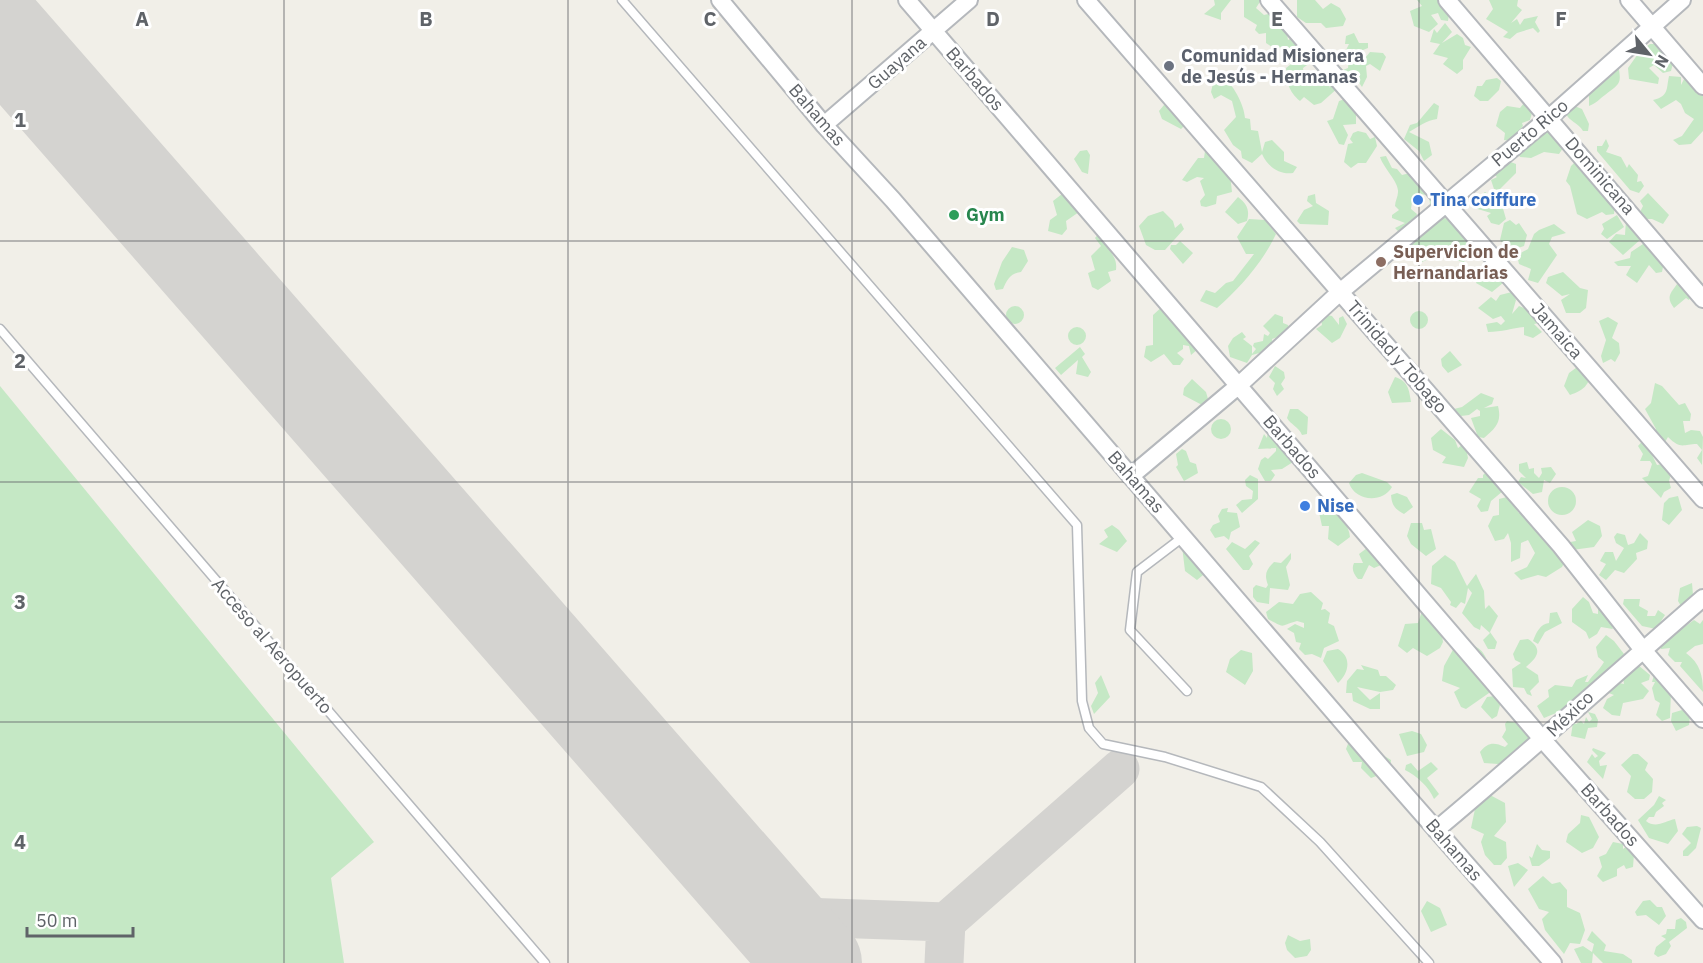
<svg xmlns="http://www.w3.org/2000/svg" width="1703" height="963" viewBox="0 0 1703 963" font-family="'IBM Plex Sans',sans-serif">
	<rect width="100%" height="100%" fill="#f1efe8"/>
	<path fill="#c5e8c5" d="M1214 0H1231L1221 13V20L1204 14 1215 5Z
		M1244 0H1261L1256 8 1264 15 1272 13 1287 34 1288 40 1293 37 1302 41V54L1309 57 1310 63 1303 68 1304 76 1323 79 1321 73 1332 80 1329 88 1333 83 1339 87 1321 103 1314 105 1304 97 1300 101C1288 91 1287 82 1286 68L1295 61 1293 55H1286L1285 46 1275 49 1266 43V33L1259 34 1255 30 1257 25 1244 17Z
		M1297 0H1315L1323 9 1331 3 1340 8 1346 19 1343 26 1326 28 1321 23H1306L1297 17Z
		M1417 0H1438L1450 7 1448 21 1441 20 1438 13 1431 15 1438 24 1429 32 1414 26 1410 11 1422 6Z
		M1489 0H1518L1517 6 1522 10 1511 23 1517 19 1520 25 1524 19 1538 16 1535 22 1540 31 1538 33 1533 28 1517 33 1510 39 1503 37 1508 32 1486 19 1493 9Z
		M1445 23 1452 32 1442 43 1457 34 1463 38 1465 45 1471 47 1463 60V69L1457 74 1443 64 1448 58 1433 54 1440 44 1430 42 1434 29 1437 33Z
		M1354 33 1359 43H1368V48L1358 52 1361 54 1360 64 1370 52 1383 53 1386 57 1380 71 1370 64 1366 66 1367 77 1362 87 1351 71 1348 75 1343 70 1348 68 1349 56 1345 52 1349 44H1345L1346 36Z
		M1650 44H1663L1674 59 1671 71 1663 73 1654 65 1649 68 1659 78 1658 84 1629 79 1628 68 1640 51Z
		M1618 64C1622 85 1620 83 1605 95 1599 99 1597 103 1589 106V88L1599 80 1604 81C1611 76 1611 69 1618 64Z
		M1222 76C1233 84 1244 104 1245 118L1250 119 1251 130 1258 131 1262 152 1265 142 1272 140 1284 152V161L1297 167 1293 173C1279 175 1268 167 1262 154L1252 163 1242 158 1241 151 1233 145 1224 130 1236 117 1232 101 1221 95 1214 99 1211 92 1214 79Z
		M1669 76 1681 77V85L1684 79 1693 81 1703 89V131L1691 144 1679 145 1673 140 1682 136 1694 119 1685 113 1681 104 1676 100 1661 109 1653 100C1669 96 1666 90 1669 76Z
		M1497 78 1501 81 1499 90 1488 101H1480L1474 96 1477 86H1482L1486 80Z
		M1348 98 1356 115V124L1343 125 1348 135 1344 145 1339 144 1327 121 1333 119 1339 101Z
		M1434 103 1439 106 1437 119C1427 120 1418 127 1409 132L1429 142 1432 155 1424 161 1419 151 1404 139 1410 125 1417 123Z
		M1524 103 1532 113 1530 120 1522 123 1523 126 1511 141 1504 140 1505 133 1496 126 1500 112 1507 106 1520 108Z
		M1164 105 1173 106 1186 124 1181 129 1162 119 1159 111Z
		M1572 105 1582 109 1589 124 1588 131H1583C1578 122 1569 122 1565 112Z
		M1546 125 1567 142 1559 154 1544 152 1531 158 1520 157 1518 154 1533 134 1540 138 1541 131Z
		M1358 131 1366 133 1370 139 1375 137 1377 146 1366 163H1358L1351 168 1344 162 1348 144 1353 143 1350 139 1353 133Z
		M1606 139 1609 146 1606 152 1621 157 1627 168 1629 164 1638 175 1637 182 1641 181 1644 186 1639 193 1630 190 1597 151V146H1602Z
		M1087 150 1090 155 1088 174 1082 172 1074 159 1080 151Z
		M1205 151H1211L1220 164 1219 168 1230 174 1232 192 1217 196 1216 204 1206 207 1201 206 1200 201 1205 195 1200 181 1204 178 1197 177 1187 182 1182 180 1198 158H1204Z
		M1386 156 1392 168 1397 169 1402 175 1410 173 1420 179 1438 207 1430 204 1429 196 1418 193 1413 195 1411 209 1417 214 1411 232 1400 233 1395 228 1405 223 1392 218V215L1399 210 1395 206C1395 201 1398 197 1398 192 1399 182 1384 169 1380 157Z
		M1577 160 1615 203 1614 214 1606 215 1602 212 1587 219 1577 214 1570 186 1566 181 1571 166Z
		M1508 161 1516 164V173L1499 190 1494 189 1491 180 1497 177 1492 173Z
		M1485 192 1493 197 1492 209 1502 205 1506 219 1499 225 1491 223 1487 216 1491 213 1471 207 1472 202Z
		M1648 193 1669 215 1663 224 1652 219H1642L1641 239 1623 255 1609 242 1616 234 1625 235 1626 220 1639 214 1643 206 1640 201Z
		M1062 194 1068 197 1079 212 1066 221 1067 229 1062 235 1048 231 1050 220 1057 215 1053 201Z
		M1315 194 1316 203 1329 211 1328 225 1300 224 1297 221 1304 210 1313 206 1307 201 1308 196Z
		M1238 197C1247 204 1250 210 1247 221L1238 224 1225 212Z
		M1163 211 1173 221 1175 228 1181 223 1184 229 1165 250H1155L1146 245 1139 226 1148 216Z
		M1440 215 1475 236 1471 250 1464 262 1454 260 1449 249 1422 262 1406 254V247Z
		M1617 215 1624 227 1607 239 1601 234 1604 229 1602 224Z
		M1249 219 1265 220 1276 234C1263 262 1240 288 1217 308L1200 301 1206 290 1215 293 1226 283 1233 281 1254 254H1246L1237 237Z
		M1510 220 1516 225 1519 223 1527 235 1524 246 1509 251 1500 240 1504 223Z
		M1554 224 1566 233 1552 237 1549 244 1557 255 1538 283 1528 280 1531 269 1519 264 1517 255 1528 249 1534 234 1539 230Z
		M1101 231 1113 240 1110 250C1114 258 1117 260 1116 270L1108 272 1111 281 1098 290 1092 287 1088 273 1095 270 1091 256 1101 246 1095 238Z
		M1180 241 1193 253 1183 264 1170 249 1171 245H1176Z
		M1646 242 1665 257 1662 272 1656 273 1649 265 1637 283 1626 275 1631 266H1618L1614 262 1630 258 1631 252Z
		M1012 247 1024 250 1028 261 1021 272C1010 273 1007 280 1003 289L996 290 994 284 1002 262Z
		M1489 268 1498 273 1503 283 1492 292 1476 283 1479 276Z
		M1563 272 1580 288 1588 290 1586 308 1580 313H1566L1561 300 1570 294 1562 296 1546 283 1548 277Z
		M1677 284 1692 292 1689 300 1686 298 1674 308C1666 297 1670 294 1677 284Z
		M1512 292 1516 300 1512 314 1519 306 1544 316 1539 323 1534 324 1542 332 1533 338 1524 335V327C1512 328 1502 332 1488 332L1486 324 1497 322 1501 325 1505 321 1501 316 1493 319 1478 308 1491 297 1496 301 1500 295Z
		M1164 305 1183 331 1184 337H1188L1198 349 1191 355 1189 346 1183 345V349L1177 353 1184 359 1180 365H1173L1164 354 1151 362 1144 357 1146 346 1153 345V315Z
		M1006 315a9 9 0 1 1 18 0a9 9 0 1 1-18 0Z
		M1410 320a9 9 0 1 1 18 0a9 9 0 1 1-18 0Z
		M1275 314 1283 317V323L1288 325 1289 328 1284 335 1272 339 1273 344 1263 352 1252 355 1247 363 1230 357 1228 346 1233 338 1242 332 1246 337 1243 339 1252 346V354L1256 349 1253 346 1254 343 1263 341 1264 334 1268 336 1270 333 1263 326Z
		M1327 315 1332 316 1339 325V318L1343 316 1347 324 1340 338 1332 343 1316 329 1322 325 1321 318Z
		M1608 317 1618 323 1612 338 1619 343 1620 353 1615 362 1611 359 1603 363 1601 356 1606 340 1599 321Z
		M1068 336a9 9 0 1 1 18 0a9 9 0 1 1-18 0Z
		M1080 347 1085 354 1082 357 1091 372 1088 377 1076 374 1078 360 1061 375 1055 368Z
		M1450 351 1462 365 1448 373 1442 366 1441 359Z
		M1584 362 1592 372C1588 386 1584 390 1570 395L1564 386 1569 373Z
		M1275 366 1284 372 1285 378 1281 384 1284 389 1277 396 1273 389 1275 383 1269 377Z
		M1395 377C1408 381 1409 389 1411 402L1392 403 1388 392Z
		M1192 379 1206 392 1208 399 1204 406 1183 395 1184 388Z
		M1655 383 1662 386 1679 405 1685 403 1691 414 1690 421H1683L1685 433 1691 430 1700 431 1703 437 1702 465 1697 458 1702 450 1697 444C1683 444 1681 450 1668 437L1665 442 1655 434 1656 429 1645 409 1651 403Z
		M0 386 374 842 331 878 344 963H0Z
		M1481 393 1494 398 1492 404 1484 408 1498 406C1502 422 1496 428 1484 438L1478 437 1471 418 1480 416V411L1477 409 1469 415 1461 416 1454 409 1462 407Z
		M1290 409H1298L1308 417 1307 434 1302 435C1299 427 1291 425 1287 418Z
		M1211 429a10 10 0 1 1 20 0a10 10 0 1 1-20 0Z
		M1268 426 1294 450 1293 462 1282 469 1271 470 1275 475 1271 481H1265L1258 469 1261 460 1265 457 1268 459 1276 451V448L1258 449 1264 434 1267 438Z
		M1441 429 1455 440 1458 448 1462 445 1466 448 1468 458 1464 467 1442 463 1446 457 1433 450 1431 438Z
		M1648 435 1651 439 1650 451 1657 465 1662 464 1671 474 1669 481 1671 488 1664 492 1661 498 1642 478 1648 476 1652 464 1650 461H1640L1643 454 1638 446Z
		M1182 449 1186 451 1190 462 1196 464 1198 473 1184 481 1176 467 1178 465 1176 454Z
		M1527 462 1529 469 1534 468V473L1539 478 1542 473 1541 468 1551 467 1556 474 1550 483 1544 480 1542 492 1533 494 1518 482 1521 477 1526 478 1519 471V464Z
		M1492 467 1503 491 1491 501 1488 511 1481 512 1477 506 1481 499 1469 492 1478 478H1483V475Z
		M1362 473 1387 482 1392 487C1382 504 1355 501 1349 483L1356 475Z
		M1250 475 1258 479V499L1242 513 1236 505 1242 500 1252 499 1253 491 1246 486 1245 480Z
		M1548 501a14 14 0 1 1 28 0a14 14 0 1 1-28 0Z
		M1397 493 1407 497 1413 507 1404 514C1395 509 1392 506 1391 495Z
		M1678 496 1682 510 1669 525 1662 520 1664 503 1669 498Z
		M1507 497 1519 513 1530 511 1565 561 1562 567 1546 577 1538 575 1521 580 1514 573 1527 567 1535 553 1528 540 1521 543 1520 558 1511 562V543L1508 533 1504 539 1495 541 1488 526 1493 516 1499 515V499Z
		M1326 498 1341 509C1341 521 1349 525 1350 537L1338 546 1328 539 1329 526H1322L1318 508Z
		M1228 508 1227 512 1237 513 1240 527 1231 532 1229 540 1224 536 1215 538 1210 530 1213 525 1220 522 1218 516 1222 509Z
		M1588 520 1600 526 1602 536 1594 547 1572 550 1570 542 1576 541 1572 532Z
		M1411 523H1422L1424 530 1431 529 1436 549 1426 556 1411 544 1407 536Z
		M1112 525 1119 530 1127 541 1117 552 1099 544 1108 537 1104 530Z
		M1617 533 1625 535 1628 545 1634 543 1640 533 1648 541 1647 549 1636 553 1637 559 1624 573 1615 570 1606 580 1599 575 1606 564 1600 561 1605 552H1613L1616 561 1624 548 1616 543 1614 537Z
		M1255 540 1260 543 1249 556 1253 564 1249 570H1243L1226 549 1232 542 1245 549Z
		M1182 546 1208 571 1197 580 1185 571Z
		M1367 548 1377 552 1382 558 1381 565 1374 568 1369 565 1362 579H1358C1354 574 1351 569 1354 563H1363L1359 554Z
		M1291 553V559L1286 567 1290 585 1288 590 1270 588 1269 604 1257 602 1253 597V588L1256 585 1266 588 1268 585C1264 574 1266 570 1274 562L1281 563Z
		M1445 555 1455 562 1467 586 1476 574 1484 591 1485 609 1489 605 1498 616 1490 632 1497 642 1495 649H1488L1483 640 1490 633 1481 625 1480 630 1474 627 1462 613 1472 593 1468 588 1465 604 1461 602 1456 608 1450 605 1451 602 1441 588 1431 584 1432 566Z
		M1692 583 1693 595 1682 608 1678 601 1680 588Z
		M1311 592 1323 603 1321 610 1325 609 1330 613 1328 623 1334 626 1339 641 1324 648 1321 658 1312 654 1305 655 1299 649 1301 643 1296 642 1294 633 1287 629 1295 624 1304 628V623L1297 621C1279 626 1286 629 1268 619L1266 612 1279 602 1293 604 1300 594Z
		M1583 597 1589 602 1593 613 1598 614V608H1605L1613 629 1601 627 1597 634 1589 639 1586 632 1572 622V609Z
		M1624 599H1640L1639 606 1648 611 1647 616H1655L1658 610 1665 615 1656 629 1642 626 1623 604Z
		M1423 608 1450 636 1442 635 1443 642 1440 648 1427 656 1413 648 1407 653 1398 646 1405 624 1418 623Z
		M1557 612 1562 623 1545 632 1538 644 1533 641C1536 633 1540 624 1549 623L1550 613Z
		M1694 620 1700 624 1703 620V644L1695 646 1686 653C1700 663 1703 676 1703 692L1680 666 1682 662H1675L1668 655 1670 648 1661 649 1659 644 1671 629 1675 634 1679 627 1683 628Z
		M1606 635 1614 641 1624 654 1612 669 1600 677 1596 687 1573 706 1544 718 1537 706 1549 697 1548 690 1555 685 1572 687 1576 680 1588 675 1585 682H1588C1593 674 1599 671 1604 662L1598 657 1596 647Z
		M1528 639C1543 649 1538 657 1526 667L1538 675 1539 682 1530 691 1532 696 1527 694 1524 688 1513 687 1512 669 1521 663 1515 660 1513 654 1520 640Z
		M1455 646C1460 646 1469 645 1474 646 1491 652 1491 679 1489 693L1466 709 1461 707 1454 692 1460 688 1442 681 1444 666Z
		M1338 649C1352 657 1349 673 1338 683L1323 661 1327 651Z
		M1241 650 1252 653 1253 671 1245 685 1226 672 1230 659Z
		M1361 665 1378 670 1380 676H1386L1396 685 1393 690 1380 692 1357 687 1370 700 1380 693V709H1370L1353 701 1352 693H1346L1347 681 1357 669 1364 670Z
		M1638 665 1650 675 1649 680 1641 683 1649 691 1643 699 1623 703 1620 716 1612 715 1603 708 1607 699 1614 695 1606 692 1619 683 1624 684 1623 677Z
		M1101 675 1110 697 1094 714 1091 706 1098 693 1095 683Z
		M1654 675 1671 692 1670 718 1662 721 1656 715 1660 703 1655 700 1652 688 1655 682H1652Z
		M1495 696 1500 705 1497 716 1492 719 1481 707 1487 697Z
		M1508 704 1537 732 1498 770V764L1484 763 1480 752C1488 742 1494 742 1505 747L1508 744 1502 737 1506 730 1505 724 1507 721 1517 723 1503 707Z
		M1682 710 1690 716 1689 725 1676 731 1671 721 1672 713Z
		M1588 712 1595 714 1598 720 1597 727 1588 728 1585 739 1571 736 1573 722 1576 724 1581 721 1584 724 1586 717 1589 722 1592 719Z
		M1412 731 1421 734 1427 745 1424 752 1407 756 1399 734Z
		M1351 736 1391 760 1390 771 1371 778 1361 768 1362 762H1353L1346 749Z
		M1593 748 1606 753 1599 761 1600 766 1607 765 1603 779 1587 762 1592 754 1595 758 1598 756 1592 750Z
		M1633 754H1638L1648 763 1645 770 1653 779 1652 792 1644 799H1635L1627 792 1631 776 1621 765Z
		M1431 762 1438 769 1427 778 1439 794 1434 799C1429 787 1416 775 1405 770L1406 765 1411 763 1418 771Z
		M1490 795 1505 803 1506 822 1494 836 1506 842 1507 858 1501 865H1494L1485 855 1481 842 1484 834 1471 828 1475 809Z
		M1659 796 1666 800 1662 803 1664 806 1656 812 1654 817H1649L1646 821C1656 829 1665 821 1675 819L1678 831 1668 844 1649 838 1638 820 1654 805Z
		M1581 815 1589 817 1599 837 1593 848 1582 853 1566 842 1568 834 1580 823Z
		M1697 826 1701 828 1696 848 1688 856H1683V851L1691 843 1682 834 1687 827Z
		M1613 842 1623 844V849L1628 845 1634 854 1633 867 1626 869 1624 865 1617 869V876L1603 882 1597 876 1602 867 1599 857 1606 854Z
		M1537 844 1542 850 1550 851V858L1539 866H1532L1529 856 1532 858Z
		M1518 863 1528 870 1514 887 1508 866Z
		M1543 876 1552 884 1560 882 1567 890V907L1580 913 1585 930 1580 944 1570 943 1564 954 1545 930 1542 919 1549 912 1539 909 1528 889Z
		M1650 900 1657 907H1662L1666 916 1659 925 1646 915 1637 916 1635 912 1643 901Z
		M1427 901 1440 908 1447 925 1431 932 1421 911Z
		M1681 918 1686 922 1687 928 1669 942 1671 946 1666 954 1658 957 1654 954 1656 947 1666 939 1661 936 1666 934 1667 929H1675L1676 920Z
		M1592 931 1606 945 1604 951 1623 954 1632 960V963H1603L1593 953 1592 963H1581L1574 949 1583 946 1592 952 1594 944 1587 940Z
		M1288 935 1300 941 1310 939 1311 950 1307 956 1295 958 1287 950 1285 943Z"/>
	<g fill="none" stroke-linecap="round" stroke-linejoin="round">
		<path stroke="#d4d3d0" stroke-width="39" d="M773 916 946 922
			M944 963 946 922 1120 769"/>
		<path stroke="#d4d3d0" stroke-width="96" d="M0 32 814 963"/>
		<g stroke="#b5b8bc" stroke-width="11">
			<path id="lane" d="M622 0 1077 525 1082 701 1089 728 1103 744 1165 757 1261 787 1320 842 1429 963
				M0 329 545 963
				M1183 537 1137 572 1130 630 1187 691"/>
		</g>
		<g stroke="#b5b8bc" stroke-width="20">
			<path id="street" d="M720 0 824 125 893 200 1382 768 1553 963
				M907 0 1543 740 1703 920
				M1086 0 1561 546 1643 650 1703 719
				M1269 0 1703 499
				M1447 0 1703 299
				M1629 0 1703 86
				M824 125 969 0
				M1131 476 1238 386 1340 292 1549 118 1682 0
				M1436 830C1527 754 1614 675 1703 598"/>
		</g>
		<use href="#lane" stroke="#fff" stroke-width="8"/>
		<use href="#street" stroke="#fff" stroke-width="16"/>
	</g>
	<path fill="none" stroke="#5f6368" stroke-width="1.5" stroke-opacity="0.55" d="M284 0V963M568 0V963M852 0V963M1135 0V963M1419 0V963M0 241H1703M0 482H1703M0 722H1703"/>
	<circle fill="#6b7280" stroke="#fff" stroke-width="2" cx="1169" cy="66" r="6"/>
	<g fill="#3f7fe0" stroke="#fff" stroke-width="2">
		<circle cx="1418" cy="200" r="6"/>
		<circle cx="1305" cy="506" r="6"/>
	</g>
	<circle fill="#2e9e5b" stroke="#fff" stroke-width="2" cx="954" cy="215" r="6"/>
	<circle fill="#8d6e63" stroke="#fff" stroke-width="2" cx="1381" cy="262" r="6"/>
	<g text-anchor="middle" stroke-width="6" stroke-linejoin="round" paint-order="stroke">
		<g font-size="18" font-weight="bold" fill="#5b616d" stroke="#fff" text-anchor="start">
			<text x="1181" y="62">Comunidad Misionera<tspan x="1181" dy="21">de Jesús - Hermanas</tspan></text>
		</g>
		<g font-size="18" fill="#5f6368" stroke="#fff">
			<text transform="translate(897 63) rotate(-41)" y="6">Guayana</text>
			<text transform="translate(975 79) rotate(49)" y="6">Barbados</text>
			<text transform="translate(817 115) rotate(49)" y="6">Bahamas</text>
			<text transform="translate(1530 133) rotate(-40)" y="6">Puerto Rico</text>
			<text transform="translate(1600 176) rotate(49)" y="6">Dominicana</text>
			<text transform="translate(1557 331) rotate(49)" y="6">Jamaica</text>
			<text transform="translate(1397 357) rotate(49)" y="6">Trinidad y Tobago</text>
			<text transform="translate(1292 447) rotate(49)" y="6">Barbados</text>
			<text transform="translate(1136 482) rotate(49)" y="6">Bahamas</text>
			<text transform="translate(272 646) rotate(49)" y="6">Acceso al Aeropuerto</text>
			<text transform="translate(1570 714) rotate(-44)" y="6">México</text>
			<text transform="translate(1610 815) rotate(48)" y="6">Barbados</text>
			<text transform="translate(1454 850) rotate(49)" y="6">Bahamas</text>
		</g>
		<g font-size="18" font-weight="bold" fill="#366cbe" stroke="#fff" text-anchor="start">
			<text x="1430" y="206">Tina coiffure</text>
			<text x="1317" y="512">Nise</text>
		</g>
		<g font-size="18" font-weight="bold" fill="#27864d" stroke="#fff" text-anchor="start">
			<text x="966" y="221">Gym</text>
		</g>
		<g font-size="18" font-weight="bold" fill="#785e54" stroke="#fff" text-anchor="start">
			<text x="1393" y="258">Supervicion de<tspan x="1393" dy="21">Hernandarias</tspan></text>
		</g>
	</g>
	<g font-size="20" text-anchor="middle" font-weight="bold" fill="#5f6368" stroke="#fff" stroke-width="6" stroke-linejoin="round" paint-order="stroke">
		<text x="142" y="26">A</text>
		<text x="426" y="26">B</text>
		<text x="710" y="26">C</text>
		<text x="993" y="26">D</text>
		<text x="1277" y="26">E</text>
		<text x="1561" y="26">F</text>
		<text x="20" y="127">1</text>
		<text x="20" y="368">2</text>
		<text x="20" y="609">3</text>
		<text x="20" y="849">4</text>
	</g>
	<g transform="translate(1649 54) rotate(120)" stroke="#ffffff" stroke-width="4.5" paint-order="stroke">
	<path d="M0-4.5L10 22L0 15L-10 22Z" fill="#5f6368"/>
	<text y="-9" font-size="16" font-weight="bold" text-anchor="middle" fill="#5f6368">N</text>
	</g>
	<path d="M27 927v9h106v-9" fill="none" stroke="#5f6368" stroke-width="3"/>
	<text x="36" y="927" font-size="18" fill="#5f6368" stroke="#ffffff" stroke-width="4.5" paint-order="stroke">50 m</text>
</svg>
